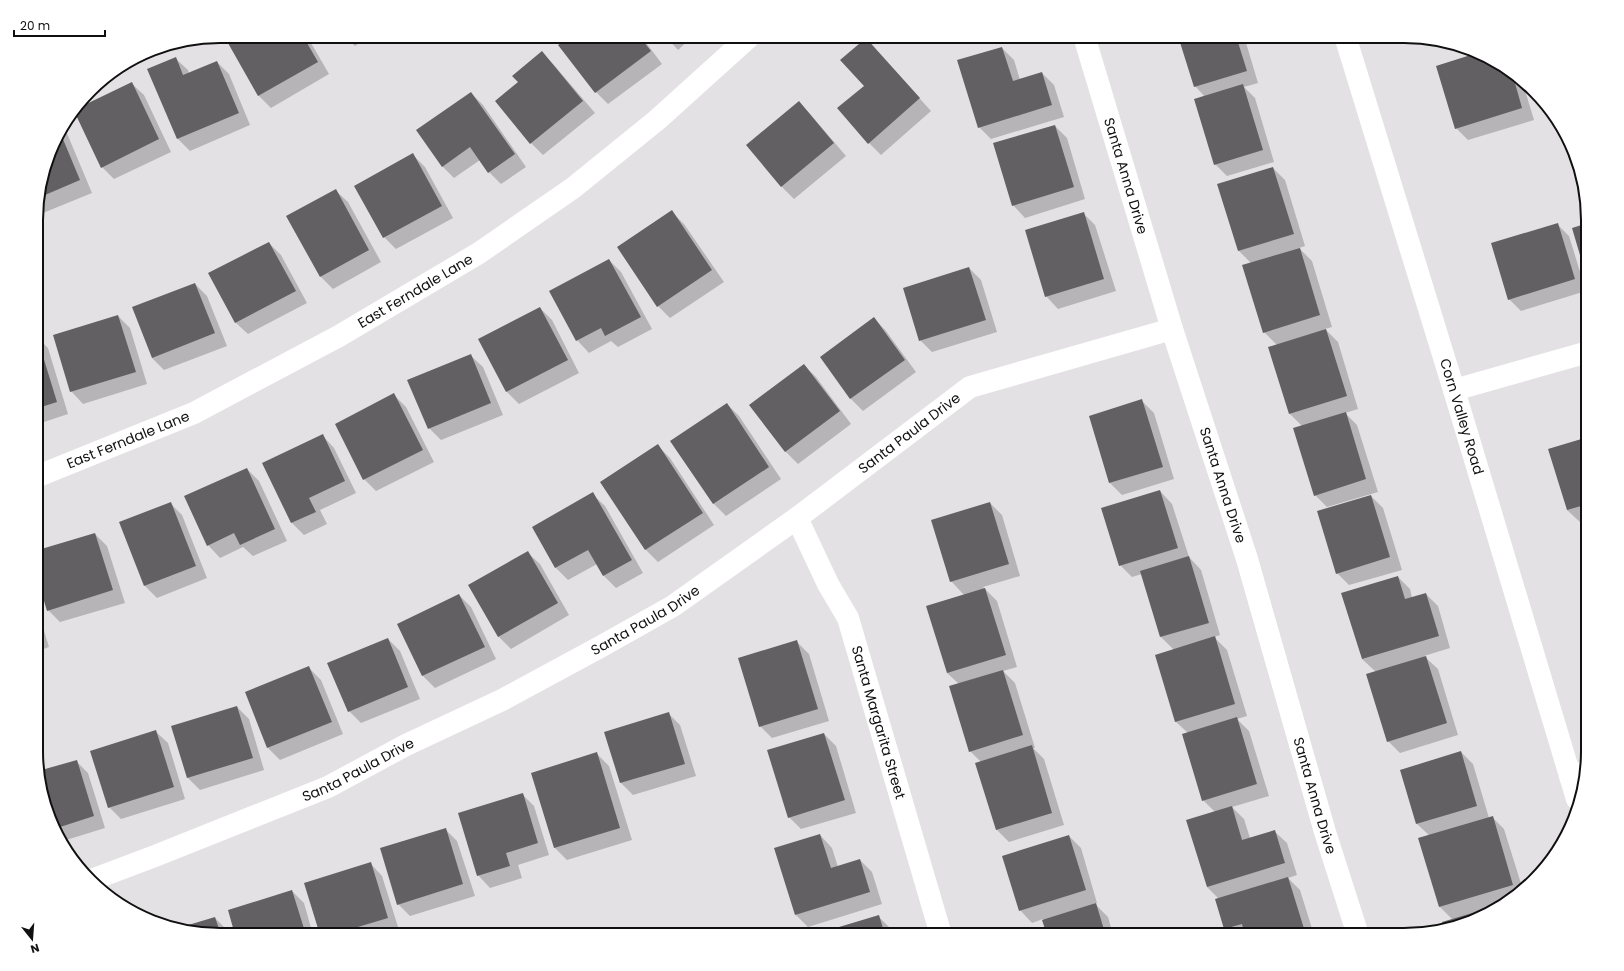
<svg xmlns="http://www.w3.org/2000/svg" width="1624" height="971" viewBox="0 0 1624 971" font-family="Poppins,sans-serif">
	<rect width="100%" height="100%" fill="#e4e1e4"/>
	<path fill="#0003" d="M225 36H260L262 39 267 36H307L329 74 271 108 259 96Z
		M344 36H370L355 46Z
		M571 36H641L662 64 608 104 596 92 560 45Z
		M665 36H693L678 50Z
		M979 36H994L982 40Z
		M1179 36H1244L1258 83 1244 87 1255 98 1274 162 1227 176 1215 164 1205 97 1195 86Z
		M866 39 931 111 881 155 869 143Z
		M1002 48 1014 60 1020 80 1042 73 1054 85 1064 117 991 139 979 127Z
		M542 53 554 65 595 113 543 155 531 143 519 83Z
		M1479 53 1496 61 1524 87 1534 120 1468 140 1456 128 1437 66Z
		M175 58 188 70 189 74 217 62 229 74 250 125 190 151 178 139 148 69Z
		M131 83 144 95 171 152 114 179 102 167 75 112 77 110Z
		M471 93 483 105 526 167 501 184 489 172 480 160 454 178 442 166Z
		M799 102 811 115 846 156 794 199 782 187 748 145Z
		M1055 126 1067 138 1085 199 1025 218 1013 205Z
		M63 128 66 131 92 193 38 215V196L55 138Z
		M413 155 425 167 453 218 396 249 384 237Z
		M1273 168 1285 180 1305 246 1299 248 1312 261 1332 327 1325 329 1338 342 1358 409 1345 413 1357 425 1378 492 1327 507 1315 495 1302 426 1290 414 1277 345 1264 332 1251 263 1239 251Z
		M335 190 348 202 381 262 333 289 321 277Z
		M672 212 684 224 724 282 670 318 658 306Z
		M1083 213 1095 225 1116 291 1058 309 1046 296Z
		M1557 224 1569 236 1586 291 1521 311 1509 299Z
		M269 243 281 255 307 303 248 334 235 322Z
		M609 260 621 272 652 329 618 347 611 341 589 353 577 340Z
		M969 268 981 280 997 332 932 352 920 340Z
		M195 284 207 296 227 346 164 370 152 358Z
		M540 308 552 320 579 373 519 404 507 392 480 339Z
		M118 316 130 328 147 384 83 404 71 391Z
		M874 318 886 331 916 372 863 411 851 399 821 357Z
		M38 338 48 348 68 414 38 424Z
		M470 355 483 367 503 415 441 440 429 428Z
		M804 365 816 377 851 424 798 464 786 452 751 406Z
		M394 395 406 407 434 462 376 491 364 479Z
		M1142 401 1154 413 1174 479 1122 495 1110 483 1090 417Z
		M727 404 739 416 781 479 726 516 714 504 672 441Z
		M322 435 334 448 356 493 320 510 327 524 304 535 292 523 263 464Z
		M1588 438V519L1580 522 1567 510Z
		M658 446 670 458 714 525 658 562 646 550 602 482Z
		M247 469 259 481 287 541 253 556 243 547 220 558 208 545Z
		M1160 491 1172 504 1189 557 1201 570 1220 635 1214 637 1227 650 1247 716 1237 719 1249 731 1269 796 1232 807 1244 819 1250 838 1274 831 1287 843 1297 875 1288 878 1300 890 1314 935H1231L1225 929 1216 900 1219 899 1207 887 1215 812 1203 800 1188 733 1176 722 1174 650 1161 637 1142 574 1132 577 1120 565Z
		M592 494 605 506 643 573 616 588 604 576 597 564 568 580 556 568 533 528Z
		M1371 496 1383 508 1402 570 1349 585 1337 573Z
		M170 503 182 515 207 578 157 598 145 586Z
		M990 503 1002 515 1020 576 983 587 997 601 1017 667 1003 671 1015 683 1035 748H1033L1044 759 1064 825 1009 842 997 830 981 762 970 751 959 684 947 673 964 595 951 581Z
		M95 534 107 546 125 603 60 622 48 610 38 577V551Z
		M527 552 540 564 569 615 511 649 498 636Z
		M1398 577 1410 589 1412 598 1426 594 1438 606 1450 648 1424 656 1438 669 1458 735 1400 753 1388 741 1376 672 1362 659Z
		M459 595 471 607 496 659 435 688 423 676 398 625Z
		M38 611 49 647 38 651Z
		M388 639 400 651 420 699 361 723 349 711Z
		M797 642 809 654 829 721 772 738 760 726Z
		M309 668 321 680 343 734 280 760 268 748Z
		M237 707 249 719 264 770 200 790 188 778 173 726Z
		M668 713 680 725 696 776 633 795 621 783 606 732Z
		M155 731 168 743 185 799 121 819 109 807Z
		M824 734 836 746 856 813 801 829 789 817Z
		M1461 752 1473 764 1489 818 1492 817 1504 829 1523 890 1496 910 1444 926 1443 923 1453 920 1440 907 1419 839 1430 836 1417 824 1401 770Z
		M597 754 609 766 632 840 567 860 554 847Z
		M76 761 88 773 105 828 63 841 38 772Z
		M522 794 534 806 549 855 518 865 522 878 490 888 478 875Z
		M445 829 457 841 475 896 410 916 398 904Z
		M820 835 832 848 838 867 860 860 872 872 882 904 808 927 796 915Z
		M1069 836 1081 848 1097 903H1094L1108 917 1112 931 1117 930 1122 935H1048L1043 919 1032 923 1020 910Z
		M370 863 382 876 399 930 382 935H321Z
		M292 891 304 903 313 935H236Z
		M878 916 890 928 892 935H821Z
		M215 918 227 930 229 935 177 929Z"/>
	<path fill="#626062" d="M224 36H256L258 40 265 36H303L318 62 258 96Z
		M570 36H639L651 51 595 93 558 45Z
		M1178 36H1236L1247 71 1194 87Z
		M866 38 920 98 868 144 837 108 864 86 840 60Z
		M1002 47 1013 81 1042 72 1052 105 978 128 957 60Z
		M542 51 583 101 530 144 495 101 518 82 512 76Z
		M1477 53 1496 61 1513 76 1522 108 1455 129 1436 66Z
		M176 57 183 75 217 61 239 113 177 139 147 69Z
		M132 82 159 139 101 168 75 113 78 108Z
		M1243 84 1263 150 1214 165 1194 99Z
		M471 92 515 154 488 173 470 147 442 167 416 130Z
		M799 101 834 143 781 187 746 145Z
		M1055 125 1074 187 1012 206 993 143Z
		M60 132 80 180 38 198 55 138Z
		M413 153 442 206 383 238 354 186Z
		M1273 167 1294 234 1238 251 1217 184Z
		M336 189 369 250 320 277 286 216Z
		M672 210 712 270 657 307 617 247Z
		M1084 212 1104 279 1045 297 1025 230Z
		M1558 223 1575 279 1508 300 1491 243Z
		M1588 223V279H1587L1572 228Z
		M269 242 296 291 235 323 208 273Z
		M1300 248 1320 315 1263 333 1242 265Z
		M609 259 641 317 605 336 601 328 576 341 549 291Z
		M969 267 986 320 919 341 903 288Z
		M195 283 215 333 152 358 132 307Z
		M540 307 568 360 506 392 478 339Z
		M118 315 136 372 70 392 53 335Z
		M874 317 905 360 850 399 820 357Z
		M1326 329 1347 396 1289 414 1268 347Z
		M38 340 57 402 38 408Z
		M471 354 491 403 428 429 407 380Z
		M804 364 840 411 785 452 749 405Z
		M394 393 423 450 363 480 335 424Z
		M1142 399 1163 467 1109 483 1089 416Z
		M727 403 769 467 713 504 670 441Z
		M1346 412 1366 479 1314 496 1293 428Z
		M323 434 345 481 309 498 316 512 291 523 262 463Z
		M1588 437V504L1567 510 1548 449Z
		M658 444 703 513 645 550 600 482Z
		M247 468 275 529 240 545 234 533 207 546 184 496Z
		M1160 490 1178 548 1119 566 1101 508Z
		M593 492 632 560 603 576 588 550 555 568 532 527Z
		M1371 495 1390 557 1336 574 1317 511Z
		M171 502 196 566 144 586 119 522Z
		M990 502 1009 564 950 582 931 520Z
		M95 533 113 590 47 611 38 581V550Z
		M528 551 558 603 498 637 468 585Z
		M1189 556 1209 623 1160 637 1140 571Z
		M1398 576 1405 599 1426 593 1439 636 1362 659 1341 593Z
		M985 588 1006 655 947 673 926 606Z
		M459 594 485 647 422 676 397 624Z
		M1215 636 1235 704 1175 722 1155 655Z
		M388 638 408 687 348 712 327 663Z
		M797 640 818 709 759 727 738 658Z
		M1426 656 1447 723 1387 742 1366 674Z
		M309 666 332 722 267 748 245 692Z
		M1003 670 1023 735 969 752 949 686Z
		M237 706 253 758 187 778 171 726Z
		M669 712 685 764 620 783 604 732Z
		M1237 717 1257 784 1202 801 1182 734Z
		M156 730 174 787 108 808 90 751Z
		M824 733 845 800 788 818 767 750Z
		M1032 745 1052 813 996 830 975 763Z
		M1461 751 1477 806 1416 824 1400 770Z
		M597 752 620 828 554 848 531 773Z
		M77 760 94 816 57 828 38 771Z
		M523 793 538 843 506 853 510 866 477 876 458 813Z
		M1232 806 1242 840 1275 830 1285 863 1207 887 1186 820Z
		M1493 816 1513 885 1439 907 1418 838Z
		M446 828 463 884 397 905 380 848Z
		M820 834 831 868 860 859 870 892 795 915 774 848Z
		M1069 835 1086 890 1019 911 1002 856Z
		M371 862 388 918 331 935H320L304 883Z
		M1288 877 1306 935H1245L1242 924 1224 929 1215 899Z
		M292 890 306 935H235L228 910Z
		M1096 903 1105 933 1118 929 1120 935H1047L1042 920Z
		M1506 903 1496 910 1443 926 1442 922Z
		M879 915 885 935H820L819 933Z
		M215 917 221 935 175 929Z"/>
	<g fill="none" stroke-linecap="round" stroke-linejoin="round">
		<g stroke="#fff" stroke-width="22">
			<path id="s1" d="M1084 36 1172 329 1247 559 1325 832 1358 935"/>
			<path d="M1454 390 1588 352"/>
			<path id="s2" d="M38 476 194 413 339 336 479 253 573 188 657 120 750 36"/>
			<path id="s3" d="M797 518 828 584 848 618 941 935"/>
			<path d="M1570 776 1585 772"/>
			<path id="s4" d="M94 879 155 856 328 787 406 745 502 700 600 647 673 606 797 518 970 387 1172 329"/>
		</g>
		<path stroke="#fff" stroke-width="22" id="s5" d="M1345 36 1454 390 1577 799"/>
	</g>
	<g text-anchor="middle" stroke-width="4" stroke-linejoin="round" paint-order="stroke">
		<g font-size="14" fill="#111011" stroke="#fff">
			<text dy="5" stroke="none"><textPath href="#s1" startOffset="146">Santa Anna Drive</textPath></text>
			<text dy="5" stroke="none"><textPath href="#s2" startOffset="421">East Ferndale Lane</textPath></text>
			<text dy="5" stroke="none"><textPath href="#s5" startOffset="398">Corn Valley Road</textPath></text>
			<text dy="5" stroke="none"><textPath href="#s4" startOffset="934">Santa Paula Drive</textPath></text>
			<text dy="5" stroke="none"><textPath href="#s2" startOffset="97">East Ferndale Lane</textPath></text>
			<text dy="5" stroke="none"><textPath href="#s1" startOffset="470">Santa Anna Drive</textPath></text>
			<text dy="5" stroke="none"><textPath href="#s4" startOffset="610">Santa Paula Drive</textPath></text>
			<text dy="5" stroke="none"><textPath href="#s3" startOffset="221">Santa Margarita Street</textPath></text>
			<text dy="5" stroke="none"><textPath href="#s4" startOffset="286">Santa Paula Drive</textPath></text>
			<text dy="5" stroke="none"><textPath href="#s1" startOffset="794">Santa Anna Drive</textPath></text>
		</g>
	</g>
	<path d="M0 0H1624V971H0ZM220 43H1404A177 177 0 0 1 1581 220V751A177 177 0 0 1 1404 928H220A177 177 0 0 1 43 751V220A177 177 0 0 1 220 43Z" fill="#fff" fill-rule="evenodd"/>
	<path fill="none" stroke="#111011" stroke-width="2" d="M220 43H1404A177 177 0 0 1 1581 220V751A177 177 0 0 1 1404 928H220A177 177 0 0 1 43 751V220A177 177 0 0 1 220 43Z"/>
	<g transform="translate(32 939) rotate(163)" stroke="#ffffff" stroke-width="3" paint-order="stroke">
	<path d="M0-3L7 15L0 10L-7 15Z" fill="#111011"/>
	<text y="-6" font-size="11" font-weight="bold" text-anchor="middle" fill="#111011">N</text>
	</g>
	<path d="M14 30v6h91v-6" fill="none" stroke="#111011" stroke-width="2"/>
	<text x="20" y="30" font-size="12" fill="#111011" stroke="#ffffff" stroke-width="3" paint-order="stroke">20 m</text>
</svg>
